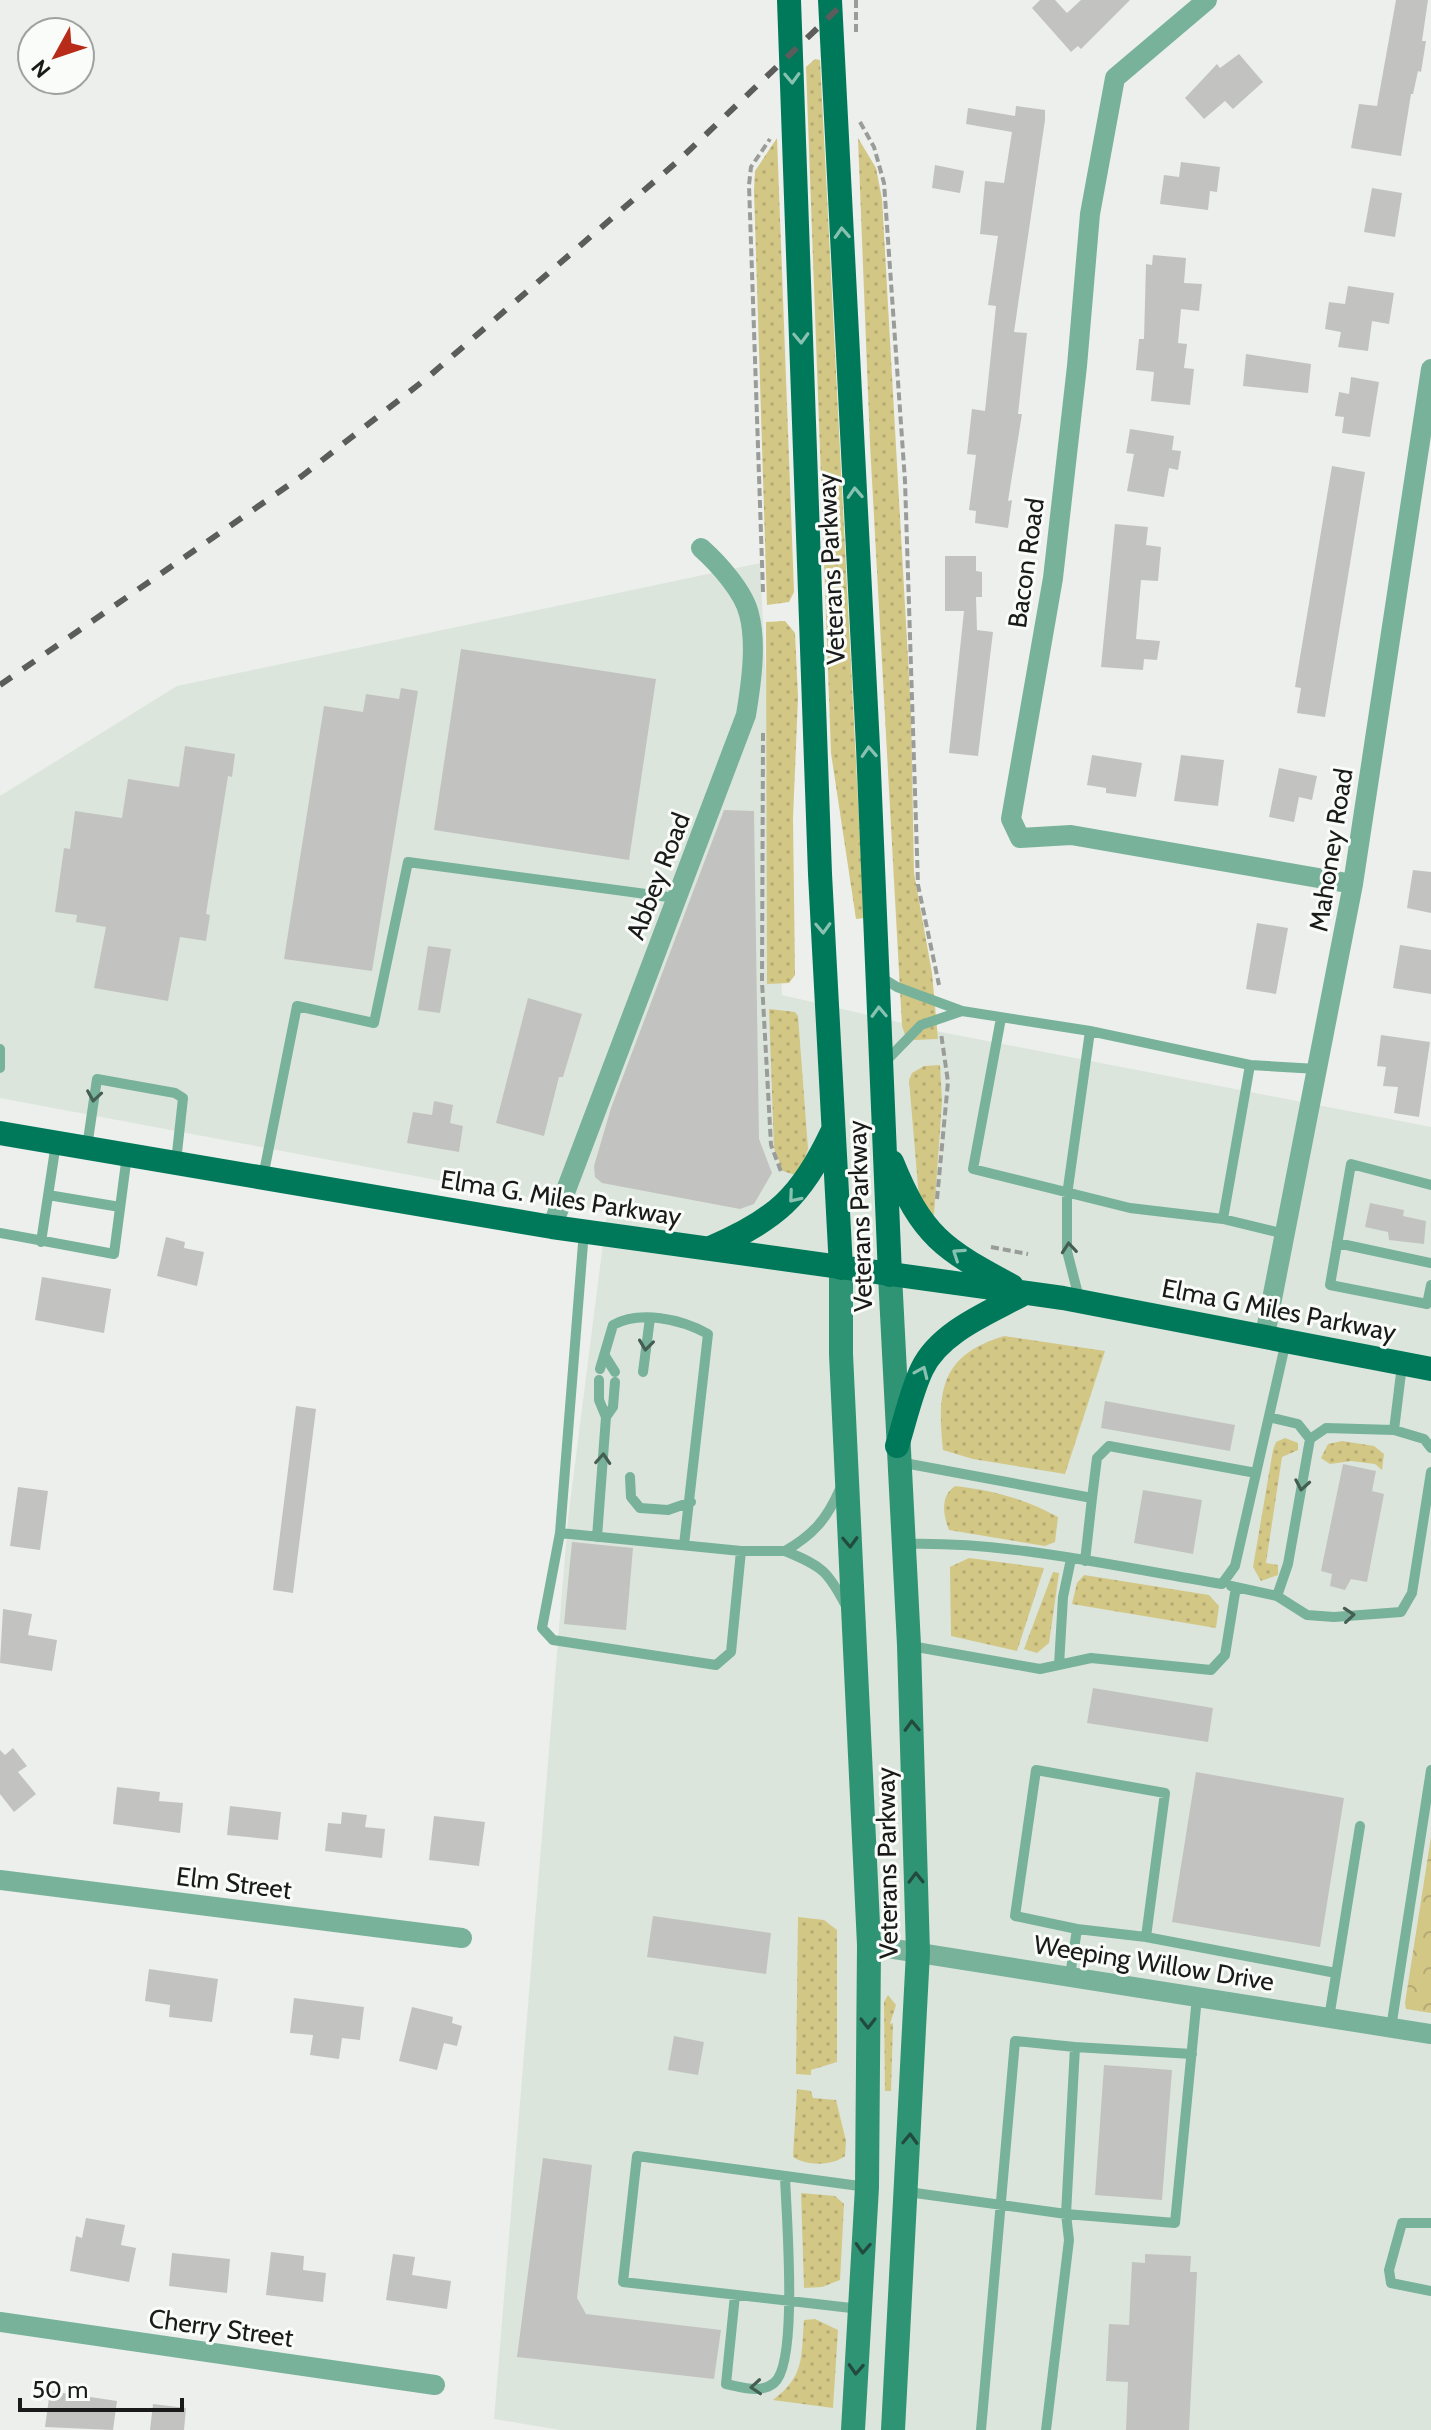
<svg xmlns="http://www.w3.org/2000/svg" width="1431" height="2430" viewBox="0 0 1431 2430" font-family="Cabin,sans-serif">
	<defs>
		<pattern id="grass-dots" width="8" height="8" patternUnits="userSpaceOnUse" patternTransform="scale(2)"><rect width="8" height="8" fill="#d3c786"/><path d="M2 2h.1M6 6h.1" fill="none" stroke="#b5aa73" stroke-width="1.8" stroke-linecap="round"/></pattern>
		<pattern id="forest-crowns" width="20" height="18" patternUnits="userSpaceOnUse" patternTransform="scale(2)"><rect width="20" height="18" fill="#d3c786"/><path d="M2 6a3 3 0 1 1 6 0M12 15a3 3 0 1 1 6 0" fill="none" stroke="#b5aa73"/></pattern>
	</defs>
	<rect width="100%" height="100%" fill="#ecefec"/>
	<path fill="#dce5dc" d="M760 563 782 995 941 1032 1431 1127V2430H560L494 2419 568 1519 607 1212 0 1098V796L177 686Z"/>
	<path fill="url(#grass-dots)" d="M815 59 820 60 864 918 856 919 831 753 806 67Z
		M777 138 794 592 789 602 767 605 754 190 755 171Z
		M858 138 876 168 882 199 911 712 914 873 932 973 938 1039 914 1040 905 1035 902 1026 870 444Z
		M785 621 795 633 798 697 793 818 795 975 789 983 767 984 766 622Z
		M769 1009 795 1012 798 1016 808 1149 798 1176 783 1171 774 1148Z
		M940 1065 942 1101 934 1215H928L919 1198 909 1080 912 1073 924 1066Z
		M1004 1336 1105 1351 1065 1474 973 1459 943 1450C937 1392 940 1355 1004 1336Z
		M1285 1438 1298 1443V1450L1282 1457 1266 1563 1278 1565V1575L1261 1581 1253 1567 1273 1450 1276 1442Z
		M1342 1441 1374 1446 1384 1454 1382 1470 1375 1464 1351 1461 1330 1464 1321 1458 1328 1444Z
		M955 1486C991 1490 1026 1499 1058 1517L1055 1542 1045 1546 949 1530C943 1515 940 1496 955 1486Z
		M969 1558 1044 1568 1017 1651 951 1636 950 1567Z
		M1053 1572 1059 1573 1049 1643 1037 1653 1024 1649Z
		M1084 1575 1209 1595 1219 1606 1216 1628 1072 1604 1077 1583Z
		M798 1917 824 1920 837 1930V2062L811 2070V2075L796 2074Z
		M888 1995 896 2005 890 2024 893 2023 891 2091H885L884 2002Z
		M797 2089 811 2091 813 2098 836 2100 846 2141 845 2156C832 2166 807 2166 793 2157Z
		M801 2193 835 2196 844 2204 840 2280 822 2287 804 2288Z
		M815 2319 838 2330 833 2408 773 2400C805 2376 801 2357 804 2320Z"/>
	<path fill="url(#forest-crowns)" d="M1431 1837V2013L1406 2009 1405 2003Z"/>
	<path fill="#c2c3c0" d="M1040 0H1055L1067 13 1081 0H1130L1081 49 1078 46 1071 52 1032 8Z
		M1396 0H1428L1422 41H1426L1421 72 1418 71 1413 94H1411L1401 156 1351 148 1359 104 1377 106Z
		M1239 54 1263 82 1233 109 1225 101 1204 119 1185 98 1217 64 1220 68Z
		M1016 106 1045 110V120L1014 332 1027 333 1018 414H1022L1008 501 1012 500 1008 528 975 523 976 511 969 510 976 455 967 454 972 409 985 411 996 306 988 305 998 236 980 234 985 181 1004 183 1012 132 966 124 968 108 1015 116Z
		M1181 162 1220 167 1217 192 1210 191 1208 210 1160 204 1164 175 1179 177Z
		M935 165 964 171 960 193 932 188Z
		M1372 188 1402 193 1395 237 1364 232Z
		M1153 255 1186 258 1184 283 1202 284 1199 311 1181 309 1178 343 1187 344 1184 368 1194 369 1190 405 1151 401 1154 372 1136 370 1139 339H1144L1146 264 1152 265Z
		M1348 286 1394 293 1389 324 1372 321 1368 351 1338 347 1341 332 1325 329 1329 302 1345 304Z
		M1246 354 1311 364 1308 393 1243 386Z
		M1351 377 1379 382 1370 437 1342 433 1344 417 1335 416 1339 392 1349 394Z
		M1130 429 1174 436 1172 450 1181 451 1178 470 1169 468 1164 497 1127 491 1134 454 1126 453Z
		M1332 466 1365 472 1325 717 1297 713 1301 688 1295 687Z
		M1115 524 1148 527 1146 545 1161 547 1158 581 1141 580 1136 639 1160 641 1157 660 1144 659 1143 670 1101 667Z
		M945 556H976V571L982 572V597H976L977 630 993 632 978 756 949 753 964 611H945Z
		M461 649 656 679 629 860 434 830Z
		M401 688 418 691 372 971 284 959 324 706 363 712 366 694 399 699Z
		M185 746 235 754 232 777 228 776 206 914 210 915 206 941 180 937 168 1001 94 988 106 927 76 922 77 915 55 912 64 848 70 849 75 811 122 818 128 779 179 787Z
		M1092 755 1142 763 1136 797 1106 793V788L1087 785Z
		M1181 755 1224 760 1218 806 1174 801Z
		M1279 768 1317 776 1312 800 1299 797 1294 822 1269 817Z
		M724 810 754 811 759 1139 772 1173 754 1204 740 1209 602 1183 595 1177 594 1166 611 1108Z
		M1413 870 1431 872V913L1407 908Z
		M1257 923 1288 928 1276 994 1246 989Z
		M1400 945 1431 950V994L1393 988Z
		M428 946 451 949 440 1013 418 1010Z
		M528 998 582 1014 563 1077H559L544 1136 496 1123Z
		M1381 1035 1430 1042 1419 1117 1394 1113 1398 1087 1383 1086 1386 1067 1377 1066Z
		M434 1101 453 1105 450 1123 463 1126 459 1152 407 1143 413 1112 432 1115Z
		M1370 1203 1404 1210 1403 1216 1426 1221 1424 1244 1389 1240 1388 1232 1365 1227Z
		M166 1237 185 1242 184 1248 204 1252 197 1286 157 1276Z
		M42 1277 111 1289 104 1333 35 1320Z
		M1105 1401 1235 1425 1230 1451 1101 1428Z
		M296 1406 316 1409 293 1593 273 1590Z
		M1343 1464 1376 1471 1372 1491 1384 1494 1367 1582 1351 1579 1345 1590 1330 1586 1332 1574 1321 1571Z
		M18 1487 48 1491 40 1550 10 1546Z
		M1143 1490 1202 1500 1193 1554 1134 1543Z
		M572 1542 633 1548 626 1630 564 1624Z
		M3 1609 32 1614 28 1635 57 1640 52 1671 0 1663Z
		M1093 1688 1213 1708 1208 1742 1087 1723Z
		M13 1748 27 1766 18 1772 36 1794 14 1812 0 1794V1750L5 1755Z
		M1196 1772 1344 1798 1320 1947 1172 1922Z
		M117 1787 160 1792 159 1801 183 1803 180 1833 113 1824Z
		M230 1806 281 1812 278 1840 227 1835Z
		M342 1812 367 1815 365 1827 385 1829 382 1858 325 1851 328 1823 341 1824Z
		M434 1816 485 1822 479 1866 429 1860Z
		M653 1916 771 1933 766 1974 647 1957Z
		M149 1969 218 1979 212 2022 169 2017 170 2005 145 2001Z
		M294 1998 364 2007 360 2040 342 2038 339 2059 310 2055 313 2035 290 2033Z
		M412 2007 453 2017 452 2023 462 2026 457 2046 444 2043 437 2070 399 2061Z
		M674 2036 704 2042 698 2075 668 2070Z
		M1104 2065 1172 2070 1162 2200 1095 2195Z
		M543 2158 592 2165 577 2298 586 2314 721 2330 714 2379 517 2357Z
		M86 2218 125 2225 121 2245 136 2248 129 2282 70 2271 76 2236 82 2238Z
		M271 2252 304 2256 303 2270 326 2273 323 2302 266 2295Z
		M172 2253 230 2259 227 2293 169 2286Z
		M393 2254 415 2257 412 2275 451 2281 447 2309 386 2300Z
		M1145 2254 1191 2256 1190 2272H1197L1189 2430H1126L1128 2382 1106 2381 1109 2324 1129 2325 1132 2262 1145 2263Z
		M50 2391 117 2401 113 2430 45 2427Z
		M153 2404 186 2408 184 2430H150Z"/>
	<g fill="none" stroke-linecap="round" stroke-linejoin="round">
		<path stroke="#9a9c9a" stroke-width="4" stroke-dasharray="8 4" stroke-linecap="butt" d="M856 0V33
			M860 122 874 147 884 183 905 481 918 885 939 985
			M763 592 749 185 751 167 770 139
			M763 733 762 982 771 1145 782 1174
			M937 1199 948 1082 941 1033
			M991 1247 1028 1254"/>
		<path stroke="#78b29b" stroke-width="10" d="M879 976 897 987 962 1011 921 1025 886 1061
			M962 1011 1090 1031
			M1001 1018 973 1169 1130 1208 1223 1219
			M0 1049V1068
			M1250 1065 1317 1069
			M87 1147 97 1079 175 1093 183 1098 176 1162
			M263 1177 297 1006 374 1023 408 862 676 898
			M1431 1185 1351 1164 1330 1285 1427 1304 1431 1285
			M48 1195 120 1207
			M584 1231 560 1533 741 1551H785
			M0 1233 114 1254 127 1155
			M41 1242 56 1143
			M1337 1243 1431 1263
			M1079 1298 1067 1251V1195L1090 1031 1250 1065 1223 1219 1285 1234
			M605 1356 615 1372
			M600 1369 613 1325C640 1310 681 1319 708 1334L684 1545
			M643 1372 650 1318
			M606 1417 613 1407 615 1382
			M1269 1417 1298 1424 1310 1439
			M1394 1430 1402 1365
			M899 1462 1092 1498 1097 1458 1109 1446 1256 1473
			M630 1477 631 1497 640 1508 668 1510 691 1502
			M840 1489C827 1519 813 1535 785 1551 822 1566 828 1571 846 1606
			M560 1533 542 1628 553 1640 716 1665 731 1652 741 1551
			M597 1537 606 1417 599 1400V1380
			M904 1544C1010 1541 1117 1567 1222 1584L1235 1566 1286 1341
			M1085 1561 1092 1498
			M1231 1586 1277 1596 1307 1615 1334 1617 1401 1612 1412 1593 1431 1472
			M1277 1596 1288 1564 1310 1439 1326 1428 1394 1430 1424 1439 1431 1448
			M911 1646 1040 1669 1091 1658 1211 1670 1225 1655 1236 1587
			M1059 1665 1063 1597 1071 1559
			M1077 1929 1146 1937 1336 1973
			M1070 1976 1077 1929 1015 1916 1036 1770 1165 1793 1146 1937
			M1329 2018 1360 1826
			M1391 2028 1431 1770
			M1075 2047 1192 2054
			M908 2192 1066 2214 1175 2223 1197 1997
			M1431 2223H1402L1389 2270 1391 2283 1431 2291
			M735 2295 726 2384C742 2387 760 2394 774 2383 799 2364 786 2212 785 2176
			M860 2309 623 2282 637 2156 867 2187
			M981 2430 1015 2041 1075 2047 1066 2214 1069 2240 1046 2430"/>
		<path stroke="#78b29b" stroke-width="20" d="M1207 0 1115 78 1090 214 1077 366 1053 578 1011 819 1020 838 1071 835 1353 884
			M552 1227 746 715C751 685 757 644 749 614 744 592 718 563 701 548
			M1265 1335 1353 884 1431 369
			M0 1880 462 1938
			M869 1945 1431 2034
			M0 2322 435 2385"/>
		<path stroke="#2f9473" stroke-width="24" d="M841 1268V1354L869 1945 867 2187 853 2430
			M890 1275 909 1645 918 1952 893 2430"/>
		<path stroke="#00795a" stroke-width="24" d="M789 0 820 874 841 1268
			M830 0 868 747 890 1275
			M0 1133 552 1227 1063 1298 1431 1369
			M892 1162C922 1236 943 1249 1012 1286
			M710 1248C775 1221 802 1196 832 1132
			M897 1446C905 1421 911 1392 922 1369 940 1331 991 1312 1025 1293"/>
		<path stroke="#5b5c5b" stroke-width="6" stroke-dasharray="14 14" stroke-linecap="butt" d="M0 685 302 476 427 378 678 161 847 0"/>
	</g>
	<defs><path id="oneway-chevron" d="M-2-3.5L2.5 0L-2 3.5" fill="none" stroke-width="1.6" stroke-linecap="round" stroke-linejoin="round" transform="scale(2)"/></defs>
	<g stroke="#89c1b1">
		<use href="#oneway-chevron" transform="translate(792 78) rotate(88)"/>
		<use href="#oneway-chevron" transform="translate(842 233) rotate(-93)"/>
		<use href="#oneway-chevron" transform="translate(801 338) rotate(88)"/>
		<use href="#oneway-chevron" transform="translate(855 493) rotate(-93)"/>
		<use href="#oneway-chevron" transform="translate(869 752) rotate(-93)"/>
		<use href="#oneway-chevron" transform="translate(823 928) rotate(88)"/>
		<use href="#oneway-chevron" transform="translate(879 1012) rotate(-92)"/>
		<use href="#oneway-chevron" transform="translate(794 1197) rotate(130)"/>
		<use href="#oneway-chevron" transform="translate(958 1254) rotate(-146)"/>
		<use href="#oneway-chevron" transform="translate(922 1372) rotate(-66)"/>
	</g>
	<g stroke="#445e54">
		<use href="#oneway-chevron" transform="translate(94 1096) rotate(99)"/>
		<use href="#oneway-chevron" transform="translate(1069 1248) rotate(-95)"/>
		<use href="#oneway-chevron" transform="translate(646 1345) rotate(97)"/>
		<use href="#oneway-chevron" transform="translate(603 1459) rotate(-86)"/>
		<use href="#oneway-chevron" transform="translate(1302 1485) rotate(100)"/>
		<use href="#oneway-chevron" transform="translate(1349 1615) rotate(-5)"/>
		<use href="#oneway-chevron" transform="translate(756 2387) rotate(176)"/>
	</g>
	<g stroke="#224b3d">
		<use href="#oneway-chevron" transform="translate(850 1542) rotate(88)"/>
		<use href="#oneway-chevron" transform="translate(912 1726) rotate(-92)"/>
		<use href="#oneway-chevron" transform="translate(916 1878) rotate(-91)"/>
		<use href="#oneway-chevron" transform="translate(868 2023) rotate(90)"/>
		<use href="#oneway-chevron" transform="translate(910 2139) rotate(-88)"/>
		<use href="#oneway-chevron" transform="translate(863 2248) rotate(93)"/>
		<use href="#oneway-chevron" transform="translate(856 2369) rotate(93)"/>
	</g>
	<g text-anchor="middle" stroke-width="6" stroke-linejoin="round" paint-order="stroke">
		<g font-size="26" fill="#191a19" stroke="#f9fcf9">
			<text transform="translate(1026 563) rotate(-82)" y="9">Bacon Road</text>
			<text transform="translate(831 569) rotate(-93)" y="9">Veterans Parkway</text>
			<text transform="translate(1331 850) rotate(-81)" y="9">Mahoney Road</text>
			<text transform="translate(658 876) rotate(-69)" y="9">Abbey Road</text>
			<text transform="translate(561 1198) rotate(9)" y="9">Elma G. Miles Parkway</text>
			<text transform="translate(860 1216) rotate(-92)" y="9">Veterans Parkway</text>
			<text transform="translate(1279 1310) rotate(11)" y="9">Elma G Miles Parkway</text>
			<text transform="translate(887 1863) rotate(-91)" y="9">Veterans Parkway</text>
			<text transform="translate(234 1883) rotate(7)" y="9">Elm Street</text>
			<text transform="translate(1154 1963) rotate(9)" y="9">Weeping Willow Drive</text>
			<text transform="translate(221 2328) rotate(8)" y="9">Cherry Street</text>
		</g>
	</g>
	<g transform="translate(56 56) rotate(230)"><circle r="38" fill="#f9fcf9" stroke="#9fa29f" stroke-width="2"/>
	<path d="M0-6L14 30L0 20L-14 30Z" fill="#b82b19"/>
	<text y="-12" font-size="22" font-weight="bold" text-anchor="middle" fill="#191a19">N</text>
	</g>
	<path d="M20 2398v12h162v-12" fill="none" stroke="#191a19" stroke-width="4"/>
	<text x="32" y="2398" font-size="24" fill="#191a19" stroke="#f9fcf9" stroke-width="6" paint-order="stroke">50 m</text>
</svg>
